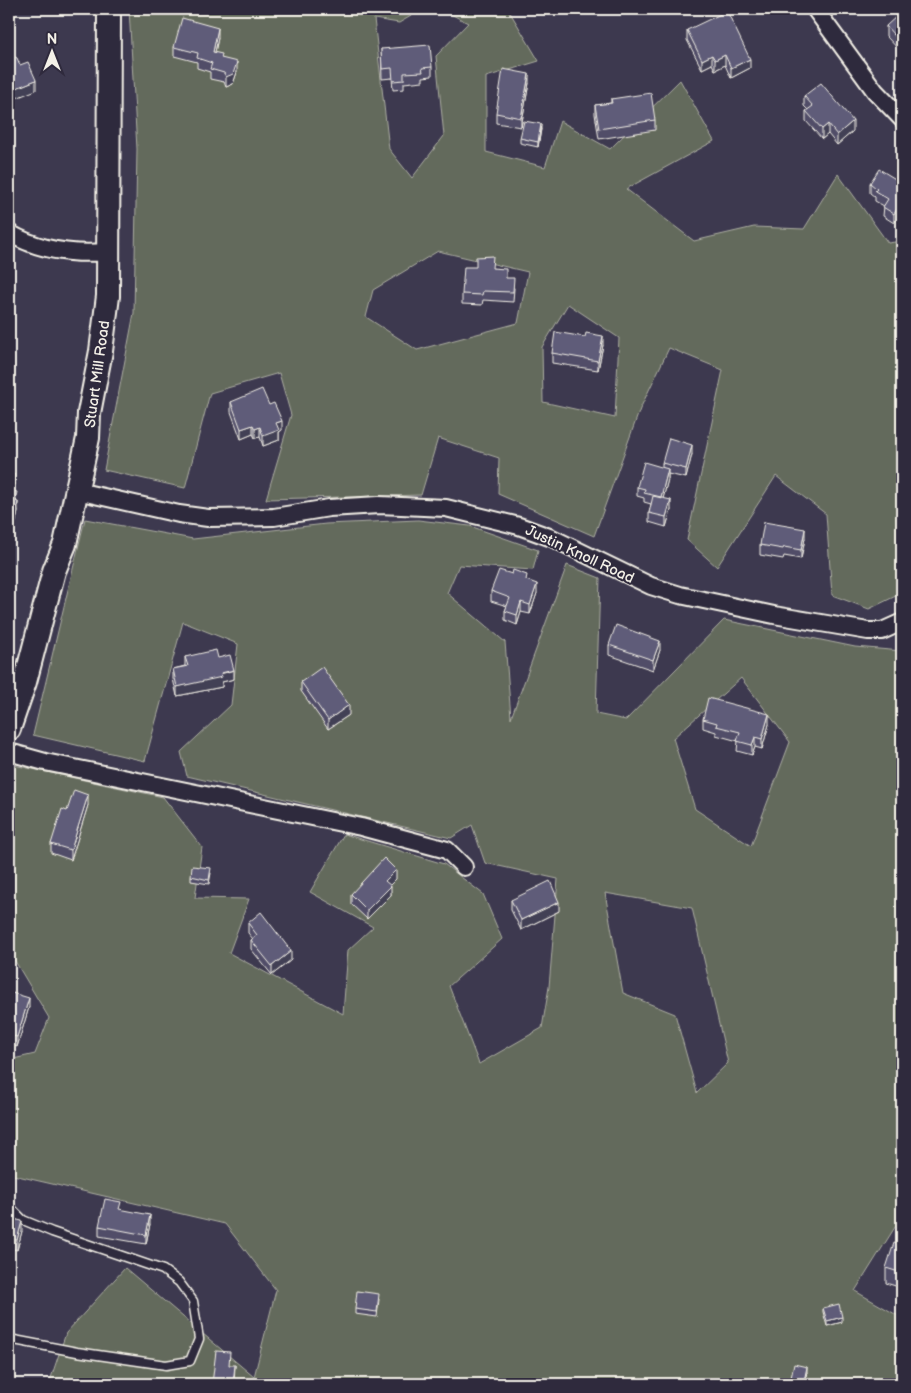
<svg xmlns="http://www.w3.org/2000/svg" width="911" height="1393" viewBox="0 0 911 1393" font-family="'Balsamiq Sans',sans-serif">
	<rect width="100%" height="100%" fill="#3d394f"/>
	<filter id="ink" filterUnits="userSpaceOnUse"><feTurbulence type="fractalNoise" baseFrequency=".02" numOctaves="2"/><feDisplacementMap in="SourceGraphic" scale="10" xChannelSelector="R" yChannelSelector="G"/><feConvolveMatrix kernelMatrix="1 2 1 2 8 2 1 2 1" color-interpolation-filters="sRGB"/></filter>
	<g filter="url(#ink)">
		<path fill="#646a5c" stroke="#acaea2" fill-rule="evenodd" d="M129 9H423L399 23 374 19 389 149 412 178 444 136 436 56 468 23 441 9H508L539 61 486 77V152L545 167 560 121 610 149 680 80 714 141 626 189 694 241 754 227 804 229 838 174 888 243 902 241V593L869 609 832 595 826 514 776 476 717 567 687 540 723 370 669 348 640 409 594 536 498 494 499 458 438 438 421 495 266 499 291 415 279 373 210 393 185 488 104 470 134 313 137 149ZM438 251 528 272 518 323 417 350 366 317 373 290ZM568 304 619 338 615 418 543 402 542 347Z
			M85 519 193 539 326 524 418 520 470 526 538 550 533 570 459 565 447 593 505 642 511 718 567 565 600 578 596 714 626 720 724 620 855 647 902 651V1216L855 1291 902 1318V1384H49L66 1333 125 1268 254 1377 276 1290 225 1224 9 1174V1060L35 1054 49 1018 9 951V764L163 797 202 847 195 898 249 899 229 953 343 1014 348 950 373 927 310 892 344 834 444 864 483 894 502 939 449 986 479 1064 542 1028 549 987 558 879 485 863 472 825 451 838 187 776 181 752 231 705 238 644 183 622 145 761 33 735ZM741 678 790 742 751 846 695 809 673 738ZM605 893 692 908 728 1063 697 1093 675 1014 623 993Z"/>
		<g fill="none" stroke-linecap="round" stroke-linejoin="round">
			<g stroke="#f4f1e8" stroke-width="11">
				<path id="service" d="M9 1206 23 1220 52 1232 163 1270 179 1282 193 1301 199 1339 190 1361 166 1365 77 1352 9 1339"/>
			</g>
			<g stroke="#f4f1e8" stroke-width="20">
				<path id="minor" d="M815 9 875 91 902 119
					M9 233C40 251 73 255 107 252
					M77 491 179 514 208 518 274 517 329 508 379 505 446 508 519 526 552 538 651 586 680 595 774 615 868 631H882L902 622
					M9 752 45 762 361 827 447 850 464 867"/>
			</g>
			<g stroke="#f4f1e8" stroke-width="26">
				<path id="secondary" d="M9 729 25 682 54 571 65 544 88 438 89 413 101 351 108 296 109 9"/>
			</g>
			<use href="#service" stroke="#2f2a3d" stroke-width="8"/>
			<use href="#minor" stroke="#2f2a3d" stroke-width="16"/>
			<use href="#secondary" stroke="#2f2a3d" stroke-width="22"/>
		</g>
		<path fill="#514e68" stroke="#f4f1e8" d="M902 19V53L886 36V26Z
			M687 30 750 68 731 78 725 65 715 70 712 64 702 69 687 40Z
			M218 38 215 52 237 72 233 84 226 87 224 82 210 79V72L197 68V62L174 56V47Z
			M381 49 432 67V76L423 77V81L404 83V89L393 90 392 78 382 79Z
			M529 83 521 127 496 123V113Z
			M804 96 853 131 837 145 828 134 822 139 806 121V111L808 110 804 106Z
			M611 99 655 120V130L599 139 595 114V105L611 103Z
			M541 129 538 147 520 143V138Z
			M870 183H902V218L899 216 894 223 883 216 884 206 875 201V197L870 193Z
			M493 268 506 278 514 288 513 302 483 300 482 305 462 304V294Z
			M603 345 598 370 552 363V353Z
			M231 402 269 405 282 430 279 432V440L263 446 260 437 255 438 253 434 241 439 231 412Z
			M692 454 686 478 668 474V479L663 498 671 510 666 527 649 522V513L651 504 644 502V498L637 496V487L662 468V463Z
			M9 473 14 484 12 490 17 502 18 512 15 525 9 523Z
			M805 538 801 559 784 556 783 559 760 555V545Z
			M527 580 537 593 530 614 521 612 517 625 505 620V611L507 606 491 601V591Z
			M609 645 660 650 653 670 609 655Z
			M185 657 218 658 234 679 222 682V687L177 696 173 679V669L185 666Z
			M301 682 349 715 328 729 301 691Z
			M703 719 769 724 762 749 755 747 752 755 737 751 738 741 716 735V732L703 728Z
			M88 805 71 860 51 853V844L67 811Z
			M211 873 209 884 191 881V876Z
			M396 879 390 885 391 895 367 919 351 904V894Z
			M511 900 559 911 521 930 511 910Z
			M248 923 291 960 272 975 251 949V940L253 939 248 933Z
			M9 992 29 1007 17 1047 9 1044Z
			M9 1218 22 1231 17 1250 9 1248Z
			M150 1224 146 1244 99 1236V1226Z
			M902 1245V1288L886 1283V1268Z
			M379 1299 377 1317 355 1314V1309Z
			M823 1308 842 1322 827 1326 823 1312Z
			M807 1372 805 1384H796L791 1383V1378Z"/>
		<path fill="#424055" stroke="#f4f1e8" d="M218 28V38L213 61V52Z
			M712 55V64L702 69V60Z
			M725 55V65L715 70V60Z
			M750 59V68L731 78V68Z
			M237 62V72L233 84 226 87V77Z
			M529 74V83L521 127V118Z
			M36 80V90L9 101V91Z
			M853 121V131L837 145V135Z
			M541 124V129L538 147V142Z
			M828 124V134L822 139V129Z
			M899 206V216L894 223V214Z
			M603 336V345L598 370V361Z
			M282 421V430L279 432V440L263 446V436L276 423Z
			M253 425V434L241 439V429Z
			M260 427V437L255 438V429Z
			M692 445V454L686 478V469Z
			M668 469V479L661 507V497Z
			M14 474V484L10 499V490Z
			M671 500V510L666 527V517Z
			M18 502V512L15 525V515Z
			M805 529V538L801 559V550Z
			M537 584V593L530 614V605Z
			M521 602V612L517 625V615Z
			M660 641V650L653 670V660Z
			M234 670V679L222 682V687L177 696V687Z
			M349 705V715L328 729V720Z
			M769 714V724L762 749V739Z
			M755 737V747L752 755V745Z
			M88 795V805L71 860V850Z
			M396 870V879L385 890V881Z
			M391 886V895L367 919V910Z
			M559 902V911L521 930V920Z
			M291 951V960L272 975V966Z
			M29 998V1007L17 1047V1037Z
			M150 1215V1224L146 1244V1235Z
			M22 1221V1231L17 1250V1240Z
			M842 1317V1322L827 1326V1321Z
			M235 1365 234 1384H233Z
			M807 1367V1372L804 1384V1381Z"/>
		<path fill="#5e5b79" stroke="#f4f1e8" d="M727 11 750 59 731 68 725 55 715 60 712 55 702 60 687 30Z
			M898 15 902 19V44L886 26Z
			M182 18 218 28 213 52 222 54 221 58 237 62 233 74 226 77 224 73 210 69 212 63 197 58 198 53 174 47Z
			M430 45 432 67 422 68 423 72 404 73V80L393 81 392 68 382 69 381 49Z
			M13 56 17 58 20 65 28 62 36 80 9 91V58Z
			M503 69 529 74 521 118 496 113Z
			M821 83 853 121 837 135 828 124 822 129 806 111 813 106 804 96Z
			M651 93 655 120 599 129 595 105 612 103 611 99Z
			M524 121 541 124 538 142 520 138Z
			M879 169 902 183V208L899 206 894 214 883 207 888 199 875 191 877 189 870 183Z
			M493 256 492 268 506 269V278H514L513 292 483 291 482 295 462 294 464 267H476V257Z
			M555 332 585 337 586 333 603 336 598 361 552 353Z
			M262 389 269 405 274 403 282 421 276 423 279 430 263 436 260 427 255 429 253 425 241 429 231 402Z
			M669 438 692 445 686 469 662 463Z
			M644 462 668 469 661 497 644 493 645 489 637 487Z
			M9 473 14 474 10 490 17 492 15 501 18 502 15 515 9 514Z
			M653 496 671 500 666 517 649 513Z
			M764 522 805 529 801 550 784 547 783 549 760 545Z
			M499 570 512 574 513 570 527 575 526 580 537 584 530 605 521 602 517 615 505 611 510 598 491 591Z
			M616 625 660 641 653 660 609 645Z
			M216 650 218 658 230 655 234 670 221 673 222 677 177 687 173 669 188 666 185 657Z
			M322 667 349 705 328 720 301 682Z
			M708 698 769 714 762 739 755 737 752 745 737 741 740 732 716 726 717 723 703 719Z
			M74 790 88 795 71 850 51 844 62 809 67 811Z
			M384 858 396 870 385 881 391 886 367 910 351 894Z
			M192 866 211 868 209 880 191 876Z
			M550 881 559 902 521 920 511 900Z
			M261 912 291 951 272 966 251 940 257 935 248 923Z
			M9 992 29 998 17 1037 9 1035Z
			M105 1199 121 1202 119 1209 150 1215 146 1235 99 1226Z
			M9 1218 22 1221 17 1240 9 1239Z
			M894 1243 902 1245V1273L886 1268Z
			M357 1291 379 1294 377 1312 355 1309Z
			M839 1304 842 1317 827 1321 823 1308Z
			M216 1351 230 1352 229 1365H235L233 1384H212Z
			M794 1364 807 1367 804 1381 791 1378Z"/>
	</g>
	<g text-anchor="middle" stroke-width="4" stroke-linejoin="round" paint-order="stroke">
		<g font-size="15" fill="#f4f1e8" stroke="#2f2a3d">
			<text transform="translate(97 374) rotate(-82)" y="5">Stuart Mill Road</text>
			<text transform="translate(580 554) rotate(25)" y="5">Justin Knoll Road</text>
		</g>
	</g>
	<rect width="911" height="1393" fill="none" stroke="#2f2a3d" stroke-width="30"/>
	<rect x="15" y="15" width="881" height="1363" fill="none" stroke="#f4f1e8" stroke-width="2" filter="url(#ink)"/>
	<g transform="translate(52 52)" stroke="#2f2a3d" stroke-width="4" paint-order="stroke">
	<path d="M0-4L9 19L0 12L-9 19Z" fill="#f4f1e8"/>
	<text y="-8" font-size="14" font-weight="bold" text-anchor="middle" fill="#f4f1e8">N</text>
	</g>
</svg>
